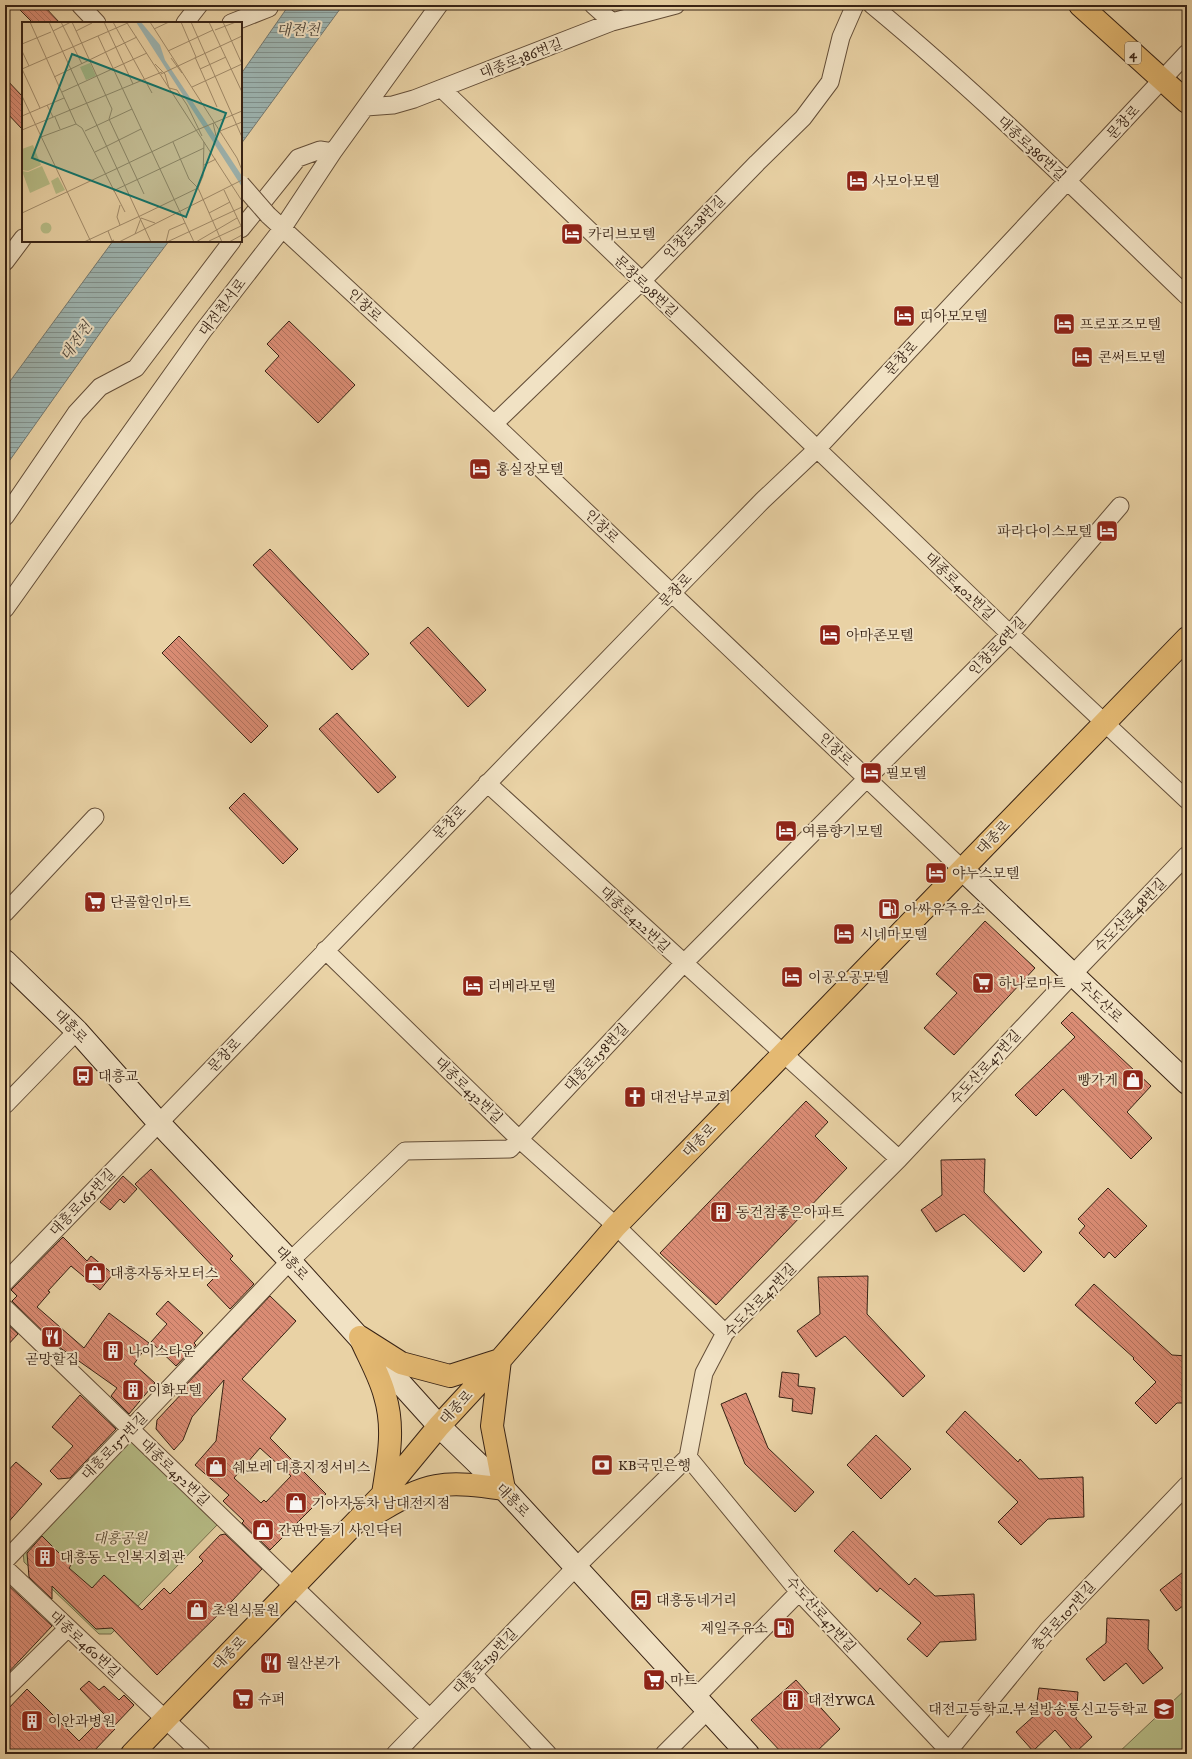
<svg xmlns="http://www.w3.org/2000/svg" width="1192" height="1759" viewBox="0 0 1192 1759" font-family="'IM FELL DW Pica','Noto Serif KR',serif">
	<defs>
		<pattern id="water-rules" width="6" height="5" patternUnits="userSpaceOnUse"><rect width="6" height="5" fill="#9db5b2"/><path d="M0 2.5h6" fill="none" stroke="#819390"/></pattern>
		<pattern id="building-back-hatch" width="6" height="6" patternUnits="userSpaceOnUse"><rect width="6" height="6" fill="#da8c74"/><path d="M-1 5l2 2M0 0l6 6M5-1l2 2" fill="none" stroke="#b2725e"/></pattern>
	</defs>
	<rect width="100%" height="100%" fill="#e9d2a5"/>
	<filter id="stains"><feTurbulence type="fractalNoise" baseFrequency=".005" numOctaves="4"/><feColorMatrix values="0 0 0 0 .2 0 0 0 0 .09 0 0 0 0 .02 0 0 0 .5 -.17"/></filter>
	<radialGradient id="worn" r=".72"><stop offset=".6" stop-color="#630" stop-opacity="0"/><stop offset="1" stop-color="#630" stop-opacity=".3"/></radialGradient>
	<path fill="#b6bc86" stroke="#766f4d" d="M131 1440 217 1525 111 1634H99L24 1562 23 1551Z
		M1187 1688V1754H1117Z"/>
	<path fill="url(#water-rules)" stroke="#747a73" d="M289 5H343L241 144V74Z
		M113 241H169L110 319 5 467V388Z"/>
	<path fill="url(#building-back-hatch)" stroke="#372214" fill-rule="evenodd" d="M15 5H43L60 23H33Z
		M5 78 23 97V130L5 111Z
		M289 321 355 385 318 423 265 371 279 356 267 344Z
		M270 549 369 654 352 670 253 565Z
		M428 627 486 690 468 707 410 643Z
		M179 636 268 726 251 743 162 653Z
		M337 713 396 777 378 793 319 729Z
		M244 793 298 849 283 864 229 808Z
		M985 921 1035 968 954 1055 924 1028 957 993 936 974Z
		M1072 1012 1151 1086 1127 1112 1152 1138 1131 1159 1063 1089 1036 1116 1015 1095 1075 1037 1061 1023Z
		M806 1101 828 1122 815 1136 847 1168 716 1305 660 1253Z
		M985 1159 984 1192 1042 1252 1024 1272 964 1214 936 1232 921 1210 942 1195 941 1160Z
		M151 1169 233 1256 230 1259 254 1284 230 1309 207 1285 219 1273 135 1184Z
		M123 1176 137 1189 124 1203 120 1199 110 1210 100 1202Z
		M1108 1188 1147 1226 1115 1258 1109 1252 1104 1258 1079 1233 1085 1226 1078 1219Z
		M63 1237 87 1261 91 1256 113 1274 100 1290 71 1266 48 1291 50 1292 37 1307 84 1348 109 1313 149 1343 134 1364 155 1383 129 1414 111 1396 117 1388 59 1347 12 1301 17 1296 11 1290Z
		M868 1276 867 1314 925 1376 903 1397 845 1336 816 1357 797 1331 820 1314 818 1277Z
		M1094 1284 1172 1355 1187 1356V1403H1177L1156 1424 1135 1403 1156 1382 1133 1359 1134 1358 1075 1305Z
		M270 1296 296 1321 242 1379 286 1419 270 1438 326 1494 270 1550 242 1523 244 1521 223 1501 229 1495 195 1465 216 1441 224 1380 192 1417 183 1440 174 1450 156 1429 157 1420 185 1390 183 1388ZM260 1448 291 1476 266 1502 264 1500 261 1503 234 1478Z
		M168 1301 203 1333 194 1343 196 1345 176 1366 151 1342 167 1324 156 1314Z
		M5 1322 18 1334 5 1348Z
		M782 1372 799 1374 798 1386 815 1388 812 1414 792 1411 793 1399 779 1397Z
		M746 1393 768 1448 814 1492 795 1512 745 1464 721 1404Z
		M80 1395 116 1429 70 1478 58 1479 50 1471 73 1446 52 1427Z
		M965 1411 1018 1462 1020 1459 1039 1479 1083 1477 1084 1517 1048 1519 1021 1545 998 1522 1018 1502 946 1432Z
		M876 1435 911 1469 881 1499 847 1465Z
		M16 1462 42 1484 5 1526V1474Z
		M853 1531 909 1585 915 1578 935 1596 974 1594 976 1640 940 1642 927 1657 907 1639 921 1623 880 1588 877 1592 834 1551Z
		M225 1534 262 1569 232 1601 157 1675 112 1628 96 1629 52 1586V1599L29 1577 27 1553 42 1536 71 1565 69 1568 92 1588 104 1575 142 1610 164 1588 170 1594 203 1561 199 1557 220 1535Z
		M1187 1569V1603L1176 1611 1160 1590Z
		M5 1582 52 1626 5 1676Z
		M1107 1618 1149 1620 1148 1649 1163 1668 1143 1684 1126 1663 1104 1681 1086 1659 1106 1643Z
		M796 1680 840 1729 814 1754H783L751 1720Z
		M89 1681 99 1690 104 1686 119 1700 124 1695 134 1705 113 1727 115 1729 92 1753 93 1754H5V1712L27 1689 79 1741 105 1715 80 1689Z
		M1039 1688 1078 1692 1076 1719 1092 1737 1075 1753 1055 1730 1033 1751 1016 1732 1035 1715Z"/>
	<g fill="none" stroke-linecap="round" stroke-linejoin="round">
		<g stroke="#644e38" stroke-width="19">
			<path id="minor" d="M80 5 97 23
				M593 5 612 22
				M872 5C982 96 1084 197 1187 296
				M185 23 199 5
				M231 23 269 8
				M442 89 1010 634 1187 800
				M366 107 393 105 414 99 612 22 676 5
				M268 215 494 424 962 869
				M241 229 298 158 320 150 333 152
				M5 262 23 238
				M494 424 642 281 757 163 803 118 830 82 841 37 855 5
				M5 517 76 413 100 387 136 368 232 241
				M5 609 203 331 282 229 333 152 439 5
				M487 783 899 1159
				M5 913 95 817
				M325 950 519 1139 616 1226 725 1333
				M5 1105 77 1031
				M5 1282 672 593 763 500 817 449 1187 53
				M5 1308 430 1718
				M5 1561 290 1261 405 1151 510 1149 683 964 1010 634 1120 506
				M5 1568 202 1754
				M473 1674 548 1754
				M5 1690 68 1628
				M696 1697 799 1592
				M949 1751 799 1592 688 1457 704 1373 725 1333 899 1159 1073 974 1187 855
				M395 1754 576 1567 688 1457
				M664 1754 708 1710
				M946 1754 1048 1630 1187 1485"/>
		</g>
		<g stroke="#372214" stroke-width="24">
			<path id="secondary" d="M962 869 1187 1083
				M5 961 77 1031 159 1123 290 1261 439 1426 504 1489 748 1754"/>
		</g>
		<g stroke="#372214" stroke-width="24">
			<path id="primary" d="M1080 5 1187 102
				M360 1337C368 1356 380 1376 385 1396 395 1429 388 1461 383 1494
				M360 1337 401 1363 450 1376 500 1360
				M371 1516C391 1505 413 1490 436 1486 457 1482 483 1486 504 1489L492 1426 500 1360
				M132 1754 382 1495 439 1426 500 1360 616 1226 1187 638"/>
		</g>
		<use href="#minor" stroke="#f1e2c4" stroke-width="17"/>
		<use href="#secondary" stroke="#f1e2c4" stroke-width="22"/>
		<use href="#primary" stroke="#e4b972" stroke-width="22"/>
		<g stroke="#644e38" stroke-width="19" stroke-linecap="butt">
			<path id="minor-bridge" d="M241 184 268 215"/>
		</g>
		<use href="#minor-bridge" stroke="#f1e2c4" stroke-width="17"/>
	</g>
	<defs>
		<g id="hotel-square" transform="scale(1.15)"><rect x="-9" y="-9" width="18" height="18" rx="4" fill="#8f2418" stroke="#f1e2c4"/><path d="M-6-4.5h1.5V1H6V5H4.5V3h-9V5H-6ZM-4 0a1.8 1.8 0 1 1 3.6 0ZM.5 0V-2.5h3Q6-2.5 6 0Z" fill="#fff"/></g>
		<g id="supermarket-square" transform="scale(1.15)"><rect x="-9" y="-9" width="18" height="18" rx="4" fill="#8f2418" stroke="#f1e2c4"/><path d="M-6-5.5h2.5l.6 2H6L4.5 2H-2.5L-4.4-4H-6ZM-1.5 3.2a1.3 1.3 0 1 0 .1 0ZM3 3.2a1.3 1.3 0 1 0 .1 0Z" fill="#fff"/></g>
		<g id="fuel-square" transform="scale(1.15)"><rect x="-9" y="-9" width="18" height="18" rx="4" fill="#8f2418" stroke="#f1e2c4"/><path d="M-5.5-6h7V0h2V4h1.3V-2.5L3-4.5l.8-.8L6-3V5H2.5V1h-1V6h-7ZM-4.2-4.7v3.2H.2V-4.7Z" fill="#fff"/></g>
		<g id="bus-square" transform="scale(1.15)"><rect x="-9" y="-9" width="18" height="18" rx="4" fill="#8f2418" stroke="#f1e2c4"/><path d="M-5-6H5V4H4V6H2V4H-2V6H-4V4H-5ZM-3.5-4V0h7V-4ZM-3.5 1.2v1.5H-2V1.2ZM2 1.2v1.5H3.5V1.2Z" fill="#fff"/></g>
		<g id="shop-square" transform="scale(1.15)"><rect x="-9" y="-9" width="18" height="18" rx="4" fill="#8f2418" stroke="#f1e2c4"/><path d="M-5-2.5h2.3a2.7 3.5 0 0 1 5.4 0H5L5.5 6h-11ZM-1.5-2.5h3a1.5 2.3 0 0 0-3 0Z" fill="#fff"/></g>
		<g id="church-square" transform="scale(1.15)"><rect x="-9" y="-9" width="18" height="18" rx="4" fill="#8f2418" stroke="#f1e2c4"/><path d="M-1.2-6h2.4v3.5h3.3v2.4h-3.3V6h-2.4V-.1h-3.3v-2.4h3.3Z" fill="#fff"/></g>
		<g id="building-square" transform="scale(1.15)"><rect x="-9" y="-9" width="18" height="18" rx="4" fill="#8f2418" stroke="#f1e2c4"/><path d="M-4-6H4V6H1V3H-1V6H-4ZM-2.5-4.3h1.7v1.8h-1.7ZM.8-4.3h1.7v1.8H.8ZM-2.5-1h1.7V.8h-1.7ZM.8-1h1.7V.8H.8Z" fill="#fff"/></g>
		<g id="restaurant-square" transform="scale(1.15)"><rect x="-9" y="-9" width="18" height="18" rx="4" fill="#8f2418" stroke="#f1e2c4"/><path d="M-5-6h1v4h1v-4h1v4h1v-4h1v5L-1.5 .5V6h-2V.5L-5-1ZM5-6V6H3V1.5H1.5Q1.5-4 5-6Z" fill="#fff"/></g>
		<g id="bank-square" transform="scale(1.15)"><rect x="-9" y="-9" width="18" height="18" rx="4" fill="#8f2418" stroke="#f1e2c4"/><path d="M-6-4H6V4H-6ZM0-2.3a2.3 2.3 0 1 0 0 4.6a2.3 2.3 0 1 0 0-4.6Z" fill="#fff"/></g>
		<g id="school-square" transform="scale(1.15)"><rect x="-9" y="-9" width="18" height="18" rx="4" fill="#8f2418" stroke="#f1e2c4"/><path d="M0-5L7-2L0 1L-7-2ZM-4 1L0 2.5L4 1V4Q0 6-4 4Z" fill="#fff"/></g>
	</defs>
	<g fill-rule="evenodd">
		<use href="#hotel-square" x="857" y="181"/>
		<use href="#hotel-square" x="572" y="234"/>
		<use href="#hotel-square" x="904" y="316"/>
		<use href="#hotel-square" x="1064" y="324"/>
		<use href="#hotel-square" x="1082" y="357"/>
		<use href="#hotel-square" x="480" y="469"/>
		<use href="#hotel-square" x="1107" y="531"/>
		<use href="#hotel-square" x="830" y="635"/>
		<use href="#hotel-square" x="871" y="773"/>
		<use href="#hotel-square" x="786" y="831"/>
		<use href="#hotel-square" x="936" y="873"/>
		<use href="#supermarket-square" x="95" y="902"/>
		<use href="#fuel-square" x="889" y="909"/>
		<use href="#hotel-square" x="844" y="934"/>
		<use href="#hotel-square" x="792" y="977"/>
		<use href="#supermarket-square" x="983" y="983"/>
		<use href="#hotel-square" x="473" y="986"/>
		<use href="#bus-square" x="83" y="1076"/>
		<use href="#shop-square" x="1133" y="1080"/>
		<use href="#church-square" x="635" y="1097"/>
		<use href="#building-square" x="721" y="1212"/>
		<use href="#shop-square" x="95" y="1273"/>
		<use href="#restaurant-square" x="52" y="1337"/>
		<use href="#building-square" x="113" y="1351"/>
		<use href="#building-square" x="133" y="1390"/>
		<use href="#bank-square" x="602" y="1465"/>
		<use href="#shop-square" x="216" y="1467"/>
		<use href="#shop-square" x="296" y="1503"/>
		<use href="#shop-square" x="263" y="1530"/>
		<use href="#building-square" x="45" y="1557"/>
		<use href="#bus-square" x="641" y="1600"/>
		<use href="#shop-square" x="197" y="1610"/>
		<use href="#fuel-square" x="784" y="1628"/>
		<use href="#restaurant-square" x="271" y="1663"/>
		<use href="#supermarket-square" x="654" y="1680"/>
		<use href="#supermarket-square" x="243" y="1699"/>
		<use href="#building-square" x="793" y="1700"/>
		<use href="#school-square" x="1164" y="1709"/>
		<use href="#building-square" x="32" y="1721"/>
	</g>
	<g text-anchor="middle" stroke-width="4" stroke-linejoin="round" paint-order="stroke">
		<rect fill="#f1e2c4" stroke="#6f5c49" stroke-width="1" x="1125" y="42" width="16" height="22" rx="3"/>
		<g font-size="13" font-weight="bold" fill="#372214">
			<text x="1133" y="58">4</text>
		</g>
		<g font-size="14" fill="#372214" stroke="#f1e2c4">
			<text transform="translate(521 58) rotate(-21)" y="5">대종로386번길</text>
			<text transform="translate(1123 122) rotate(-47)" y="5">문창로</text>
			<text transform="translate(1032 148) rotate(43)" y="5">대종로386번길</text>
			<text transform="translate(694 227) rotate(-46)" y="5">인창로28번길</text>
			<text transform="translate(646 286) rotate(44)" y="5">문창로98번길</text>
			<text transform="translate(365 305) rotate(43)" y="5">인창로</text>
			<text transform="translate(222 307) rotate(-53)" y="5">대전천서로</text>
			<text transform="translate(901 358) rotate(-47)" y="5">문창로</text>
			<text transform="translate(602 526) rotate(44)" y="5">인창로</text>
			<text transform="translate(960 586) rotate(44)" y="5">대종로402번길</text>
			<text transform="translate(675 590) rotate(-46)" y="5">문창로</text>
			<text transform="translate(997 646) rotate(-46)" y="5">인창로6번길</text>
			<text transform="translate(836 749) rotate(44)" y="5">인창로</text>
			<text transform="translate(449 822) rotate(-46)" y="5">문창로</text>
			<text transform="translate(993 837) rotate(-46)" y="5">대종로</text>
			<text transform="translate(1130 915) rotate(-46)" y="5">수도산로48번길</text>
			<text transform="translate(635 919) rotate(43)" y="5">대종로422번길</text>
			<text transform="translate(1101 1001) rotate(44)" y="5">수도산로</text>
			<text transform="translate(71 1026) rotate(46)" y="5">대흥로</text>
			<text transform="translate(224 1055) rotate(-46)" y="5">문창로</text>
			<text transform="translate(596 1057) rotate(-47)" y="5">대흥로158번길</text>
			<text transform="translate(985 1067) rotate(-47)" y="5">수도산로47번길</text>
			<text transform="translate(469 1090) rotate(44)" y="5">대종로432번길</text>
			<text transform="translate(699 1140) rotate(-46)" y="5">대종로</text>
			<text transform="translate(82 1202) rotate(-46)" y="5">대흥로165번길</text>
			<text transform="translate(292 1263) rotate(47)" y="5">대흥로</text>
			<text transform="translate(760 1300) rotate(-46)" y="5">수도산로47번길</text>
			<text transform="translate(456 1407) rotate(-47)" y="5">대종로</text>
			<text transform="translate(114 1446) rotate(-46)" y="5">대흥로157번길</text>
			<text transform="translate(175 1472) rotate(44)" y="5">대종로452번길</text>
			<text transform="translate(513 1500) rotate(46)" y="5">대흥로</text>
			<text transform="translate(821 1614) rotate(48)" y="5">수도산로47번길</text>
			<text transform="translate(1063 1616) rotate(-48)" y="5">충무로107번길</text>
			<text transform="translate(85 1644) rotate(43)" y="5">대종로460번길</text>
			<text transform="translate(229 1653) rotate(-46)" y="5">대종로</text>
			<text transform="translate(485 1661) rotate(-46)" y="5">대흥로139번길</text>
		</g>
		<g font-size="14" fill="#372214" stroke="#f1e2c4" text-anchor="start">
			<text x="872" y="186">사모아모텔</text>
			<text x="588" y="239">카리브모텔</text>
			<text x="920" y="321">띠아모모텔</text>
			<text x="1080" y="329">프로포즈모텔</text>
			<text x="1098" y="362">콘써트모텔</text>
			<text x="496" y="474">홍실장모텔</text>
			<text x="1092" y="536" text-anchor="end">파라다이스모텔</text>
			<text x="846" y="640">아마존모텔</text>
			<text x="886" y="778">필모텔</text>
			<text x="802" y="836">여름향기모텔</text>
			<text x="952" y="878">야누스모텔</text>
			<text x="110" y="907">단골할인마트</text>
			<text x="904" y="914">아싸유주유소</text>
			<text x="860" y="939">시네마모텔</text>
			<text x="808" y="982">이공오공모텔</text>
			<text x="998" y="988">하나로마트</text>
			<text x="488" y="991">리베라모텔</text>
			<text x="98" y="1081">대흥교</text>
			<text x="1118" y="1085" text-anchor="end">빵가게</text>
			<text x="650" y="1102">대전남부교회</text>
			<text x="736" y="1217">동건참좋은아파트</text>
			<text x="110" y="1278">대흥자동차모터스</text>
			<text x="128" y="1356">나이스타운</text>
			<text x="52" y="1364" text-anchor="middle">곧망할집</text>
			<text x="148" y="1395">이화모텔</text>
			<text x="618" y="1470">KB국민은행</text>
			<text x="232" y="1472">쉐보레 대흥지정서비스</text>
			<text x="312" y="1508">기아자동차 남대전지점</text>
			<text x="278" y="1535">간판만들기 사인닥터</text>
			<text x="60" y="1562">대흥동 노인복지회관</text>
			<text x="656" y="1605">대흥동네거리</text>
			<text x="212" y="1615">초원식물원</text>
			<text x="768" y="1633" text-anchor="end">제일주유소</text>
			<text x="286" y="1668">월산본가</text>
			<text x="670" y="1685">마트</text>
			<text x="258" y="1704">슈퍼</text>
			<text x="808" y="1705">대전YWCA</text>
			<text x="1148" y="1714" text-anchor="end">대전고등학교.부설방송통신고등학교</text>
			<text x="48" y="1726">이안과병원</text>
		</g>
		<g font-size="14" font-style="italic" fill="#574830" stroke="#f1e2c4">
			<text x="120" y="1543">대흥공원</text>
		</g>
		<g font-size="15" font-style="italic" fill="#50473c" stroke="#f1e2c4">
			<text x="298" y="35">대전천</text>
			<text transform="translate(76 341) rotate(-55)" y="5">대전천</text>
		</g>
	</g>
	<g transform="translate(22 22)">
		<rect width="220" height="220" fill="#e9d2a5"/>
		<path d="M68 41 74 54 64 58 58 45ZM11 123 19 143 6 149 0 148V127ZM20 144 28 162 8 171 0 149 6 150ZM36 155 43 168 34 172 29 159ZM18.5 206a5.5 5.5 0 1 1 11 0a5.5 5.5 0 1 1-11 0Z" fill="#b6bc86"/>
		<path d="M114 0H119L138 23 143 38 220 154V165Z" fill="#9db5b2"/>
		<path fill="none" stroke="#a28c6b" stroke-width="1" d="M8 0 54 102M27 0 129 220M39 0 60 42M50 0 90 87 87 97 122 172M82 0 111 62M91 0 130 71M128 0 215 136M159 0 174 35M169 0 220 115M187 0 220 70M201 0 220 42M105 1 220 179M132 7 147 0M193 8 214 0M31 9 49 0M54 9 70 1M76 14 172 220M0 22 29 10M0 29 7 44M146 29 191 8M173 35 195 85M149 36 160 51M133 42 143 52 147 66 155 68 165 83 180 114M0 47 18 86M0 47 108 0M178 47 204 35M139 52 220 14M32 55 115 15M170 65 220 42M40 70 125 31M0 74 69 220M25 83 31 95M0 94 42 76M33 95 38 107M191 101 194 114M0 108 140 50M63 109 110 87M198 109 220 100M19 115 54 102 60 106 103 190M151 120 167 157 176 166 200 220M73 130 119 107M215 136 220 148M182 143 194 137M96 146 175 108 220 89M202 168 220 206M91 169 182 126M0 191 96 146M187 191 208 180M118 194 176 166 181 154 182 120M119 196 133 201M98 203 95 195 98 183M147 208 163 201M86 209 90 219 92 218M113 212 119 196M187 219 219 204M62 220 118 194M97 220 220 158M144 220 147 208M145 220 220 185M174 220 215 196M207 220 220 213"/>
		<path fill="#0f766e" fill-opacity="0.15" stroke="#0f766e" stroke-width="2" d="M50 32 204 91 164 195 10 136Z"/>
		<rect width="220" height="220" fill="none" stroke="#372214" stroke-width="2"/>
	</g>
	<rect width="1192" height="1759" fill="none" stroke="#e9d2a5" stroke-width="20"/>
	<rect x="6" y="6" width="1180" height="1747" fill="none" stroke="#372214" stroke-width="2"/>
	<rect x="10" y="10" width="1172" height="1739" fill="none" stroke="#372214"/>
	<rect width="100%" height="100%" filter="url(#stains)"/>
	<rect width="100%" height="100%" fill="url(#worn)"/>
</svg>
